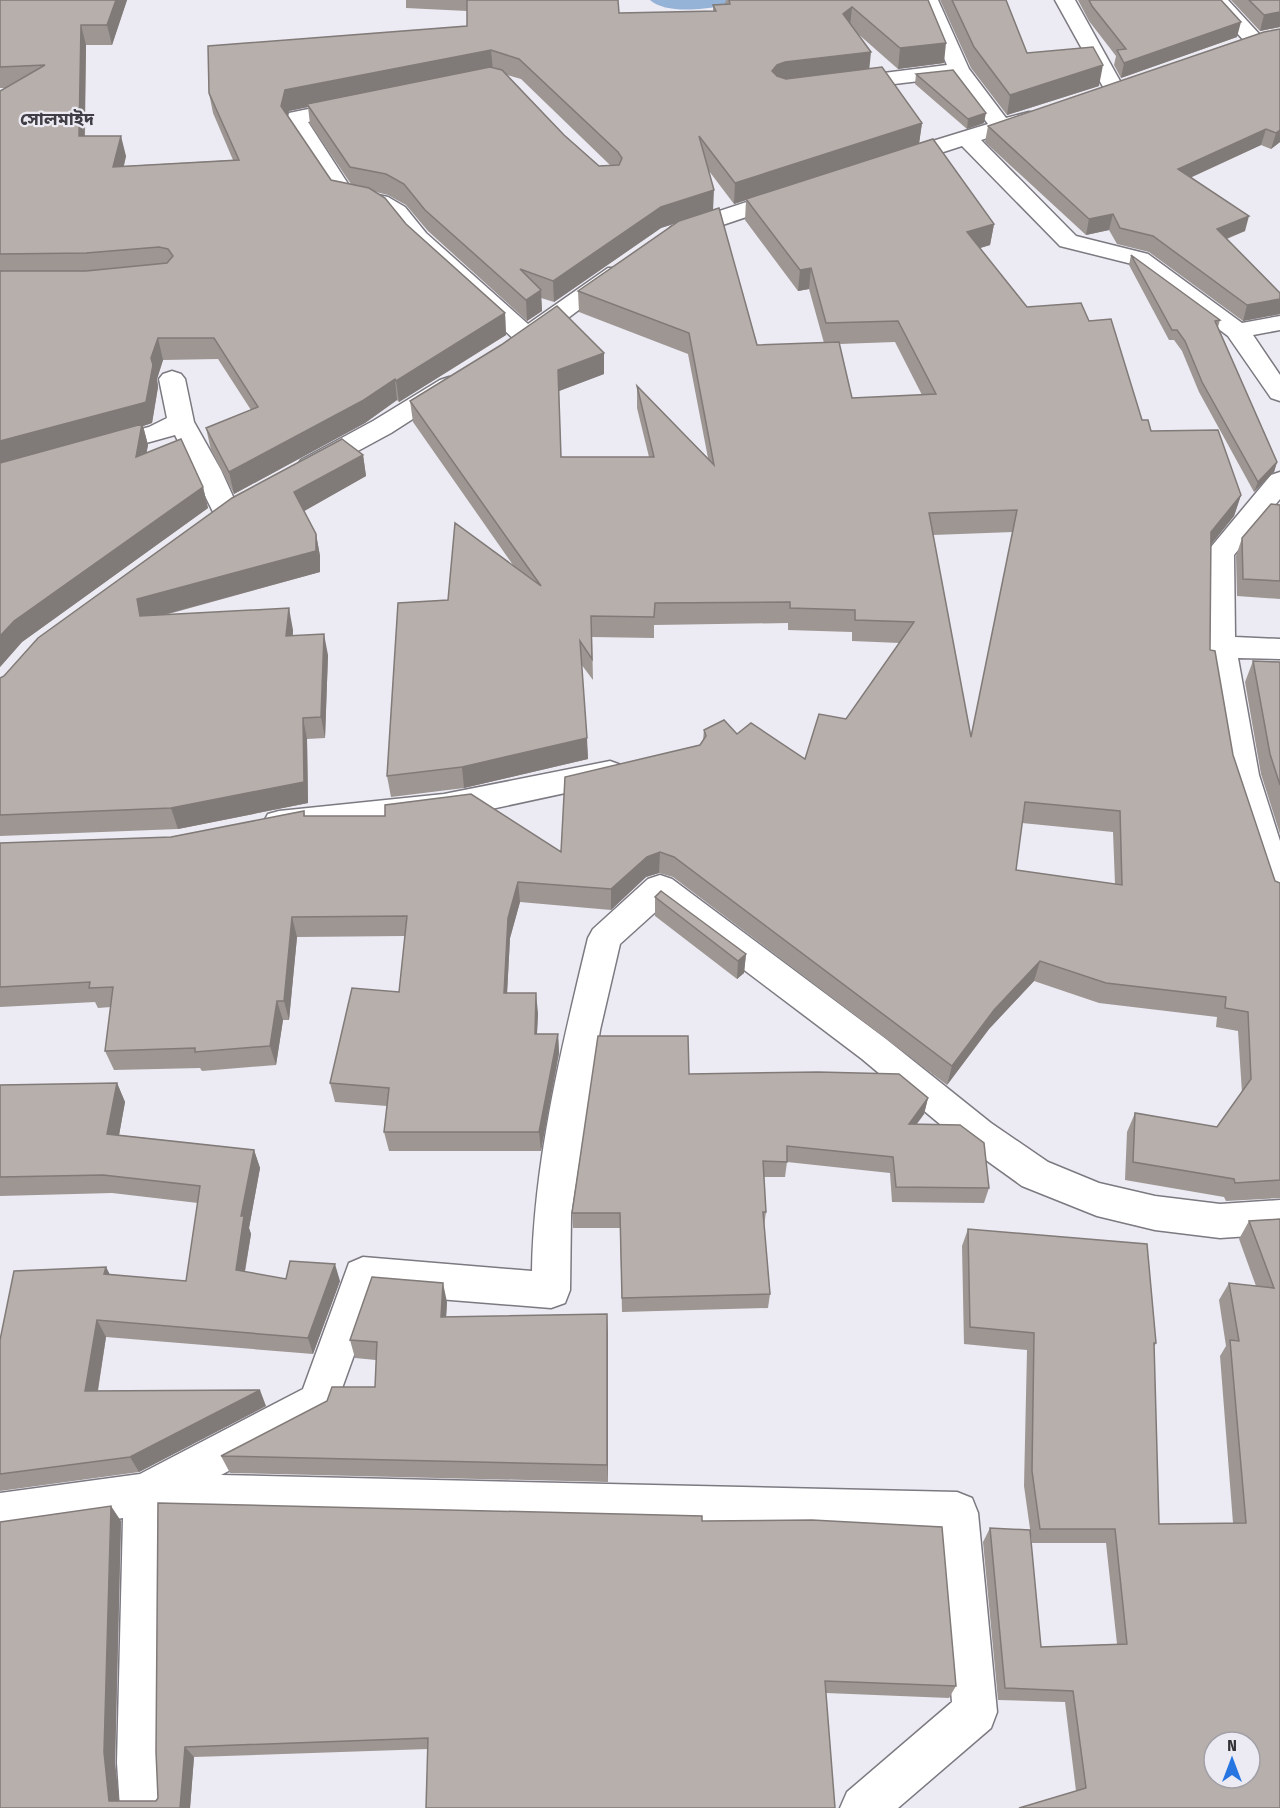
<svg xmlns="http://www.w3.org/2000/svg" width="1280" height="1808" viewBox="0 0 1280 1808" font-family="'Fira Sans Condensed','Noto Sans Bengali',sans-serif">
	<rect width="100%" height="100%" fill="#eceaf2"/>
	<path fill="#95b2d7" d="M650 0H751C726 6 670 18 650 0Z"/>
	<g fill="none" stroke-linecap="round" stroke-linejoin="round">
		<g stroke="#7c7981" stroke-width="3">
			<path id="street" d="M918 0H938L969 69 1006 118 1029 112 1037 113 1040 118 1037 123 981 140 1076 236 1148 254 1242 323 1280 316V330L1253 335 1280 375V401L1271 398 1228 336 1132 264 1060 246 962 146 903 165H887L884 160 887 155 988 124 953 77 844 90 837 88 834 84 837 80 844 78 947 65Z
				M1055 0H1075L1125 90 1121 94H1107Z
				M1207 0H1228L1261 36 1264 40 1261 44H1247Z
				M352 100 360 101 363 106 360 111 308 122 352 190 388 197 405 207 426 233 528 324 608 268H624L628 273 536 342 527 344 517 342 410 243 389 217 373 207 336 200 286 125 289 113Z
				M789 188 797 190 800 195 797 200 687 237H671L667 232 671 227Z
				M172 371 181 374 185 379 194 422 221 470 240 512 236 518 226 521 216 518 175 435 103 455 94 453 90 447 94 441 149 427 167 418 159 379 163 374Z
				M449 377 458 380 462 385 458 390 391 433 319 472 310 474 301 472 297 466 301 460 373 421 440 380Z
				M1280 472V499L1234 555 1235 637 1280 639V659L1238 658 1259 775 1280 841V904L1268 900 1264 891 1227 775 1206 647V553L1271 475Z
				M610 761 621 765 626 773 621 781 468 814 279 835 268 832 263 823 268 814 279 811 444 794Z
				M660 875 672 879 886 1039 991 1123 1048 1162 1099 1183 1155 1196 1220 1204 1280 1200V1234L1220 1238 1155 1230 1097 1216 1022 1186 965 1145 862 1059 661 907 620 944 600 1030 571 1215 570 1290 565 1303 551 1308 376 1294 332 1416 221 1475 957 1492 972 1498 978 1513 997 1712 991 1728 898 1808H840L847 1792 952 1702 938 1534 165 1515 163 1763 166 1808H120L117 1763 123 1518 0 1535V1493L140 1474 303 1389 349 1263 363 1257 532 1271C534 1159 562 1046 588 938L593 929 648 879Z"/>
		</g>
		<use href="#street" fill="#fff" fill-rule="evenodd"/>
	</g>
	<path fill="#9d9693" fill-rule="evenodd" d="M0 0H127L112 45H86L85 136 126 156 124 166 233 160 213 113 209 93 467 26V11L406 8V0H618L619 13 713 12V5L725 4 726 0H928L944 63 898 69 857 33 869 69 922 123 919 143 994 224 990 245 980 248 1027 307 1089 321 1142 420 1151 431 1241 495 1234 516 1211 545 1210 650 1233 755 1275 881 1280 883V1198L1226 1201 1224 1197 1125 1180 1127 1132 1135 1113 1217 1127 1242 1093 1238 1031 1216 1027 1217 1017 1099 1003 1034 981 989 1029 947 1085 673 877 659 873 646 877 611 910 520 902 510 938 507 993 538 1013 537 1034H558L559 1053 541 1151H389L384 1132 387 1106 335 1102 330 1083 399 992 405 936 297 937 289 1020H283L276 1065 202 1071 200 1068 114 1070 105 1051 111 1007 98 1008 95 1002 0 1007V843L171 837 304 811 305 816 561 852 700 745 703 740 704 730 737 734 805 759 846 719 900 643 852 641V632L788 630V623L654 625V638L592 637 593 680 581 664 588 759 464 788 391 797 387 776 448 600 513 565 413 422 410 401 604 374 559 391 561 457H649L637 408V386L708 458 688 354 579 312 578 291 676 223 661 228 554 302 541 298 542 311 527 321 428 231 406 205 388 195 376 192 406 224 505 313 506 335 399 402 397 400 365 423 234 494 211 450 206 428 251 410 218 359 163 360 157 379 158 387 152 423 143 426 148 445 146 453 203 487 208 508 22 642 0 667V91L5 88H0ZM507 75 521 79 610 165 599 166 564 135ZM308 107 310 124 351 184 331 180 287 115 289 111ZM709 171 734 204 746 200 745 220 798 291 809 289 824 343 757 345 713 210ZM895 342 922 395 852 398 839 344ZM1013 532 971 737 933 535ZM1022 823 1113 832 1115 884 1016 870Z
		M940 0H1006L1027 53 1099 86 1007 115 971 68Z
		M1078 0H1221L1237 37 1121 78 1114 65 1116 56 1089 21Z
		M1231 0H1280V27L1260 31Z
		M1280 29V142L1271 149 1261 145 1190 178 1245 231 1227 239 1280 293V314L1243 321 1149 252 1117 244 1109 230 1086 235 985 142 988 126Z
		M916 74 984 123 967 129 915 84Z
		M1131 255 1220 320 1218 327 1277 462 1274 472 1254 492 1199 392 1182 351 1174 340H1169L1129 265Z
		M363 455 366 476 304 511 316 534 320 556V572L165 615 293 630V636L328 655 325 738 307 739 308 803 178 829 0 836V678L4 676Z
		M1280 505V599L1237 596 1236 556 1242 538Z
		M1253 661 1280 662V834L1261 774 1245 682Z
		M655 897 746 954 744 973 737 979 655 916Z
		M689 1074 928 1098 924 1114 917 1124 989 1188 984 1203 892 1202 890 1173 787 1162 785 1177H764L766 1212 764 1226 770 1294 768 1308 622 1312 620 1228H573L572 1213Z
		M117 1083 125 1102 119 1135 254 1150 260 1168 249 1228 251 1234 245 1272 286 1279 340 1281 313 1354 106 1337 98 1391 266 1406 139 1472 0 1491V1340L106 1267 110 1275 186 1281 198 1203 112 1193 0 1196V1085Z
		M1280 1219V1808L1076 1791 1065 1702 998 1700 983 1542 990 1528 1041 1647 1117 1644 1106 1543H1032L1024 1486 1027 1350 964 1344 962 1246 968 1229 1156 1343 1154 1347 1159 1524 1233 1523 1220 1356 1226 1346 1219 1300 1229 1283 1256 1286 1239 1239 1249 1221Z
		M447 1302 446 1317 607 1314 608 1482 230 1473 221 1456 375 1387 376 1360 355 1358 350 1340Z
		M121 1521 115 1763 119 1801H156L158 1798 156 1752 702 1521 956 1686 949 1698 826 1693 428 1749 194 1757 190 1808H0Z"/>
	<path fill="#807a78" d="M116 0H127L112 45 107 25Z
		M852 7 850 27 843 14Z
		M1280 12V27L1260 31 1264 15Z
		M1241 22 1237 37 1121 78 1124 63Z
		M81 25 86 45 84 157 79 136Z
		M946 43 944 63 898 69 900 48Z
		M491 50 493 71 307 104 308 107 289 111 284 126 281 106 285 90Z
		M871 52 869 72 783 83 772 71 777 65 785 62Z
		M1103 65 1099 86 1007 115 1010 95Z
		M986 113 984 123 967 129 968 119Z
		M922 123 919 144 734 204 735 183Z
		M1266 129 1261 145 1174 185 1178 169Z
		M1280 130V142L1271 149 1276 133Z
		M121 136 126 156 118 188 113 167Z
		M714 190 713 211 661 228 554 302 553 281 661 207Z
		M1113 214 1109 230 1086 235 1089 219Z
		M1249 216 1245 231 1212 244 1217 229Z
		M994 224 990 245 964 253 967 232Z
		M811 268 809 289 798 291 800 270Z
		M541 290 542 311 527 321 526 300Z
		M1280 299V314L1243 321 1247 305Z
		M505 313 506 335 399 402 396 381Z
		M158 338 163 360 157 379 158 387 152 423 143 426 148 445 142 479 0 464V441L151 358Z
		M604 353V374L559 391 558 370Z
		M395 379 397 400 365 423 234 494 229 472Z
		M363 455 366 476 299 514 294 492Z
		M1277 462 1274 472 1254 492 1258 482Z
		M203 487 208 508 22 642 0 667V636L14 621Z
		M1241 495 1234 516 1204 553 1211 532Z
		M316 534 320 556V572L144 620 140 616 137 599Z
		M289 608 293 630 291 657 286 636Z
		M324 634 328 655 325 738 321 717Z
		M303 718 307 739 308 803 178 829 171 808Z
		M587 738 588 759 464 788 462 767Z
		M660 852 659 873 646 877 611 910V889L647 857Z
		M518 882 520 902 510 938 506 1013 504 993 508 918Z
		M292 917 297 937 289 1020 284 1001Z
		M746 954 744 973 737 979 738 961Z
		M1040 961 1034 981 989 1029 947 1085 952 1066 994 1010Z
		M536 993 538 1013 536 1053 535 1034Z
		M277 1001 283 1020 276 1065 270 1046Z
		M558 1034 559 1053 541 1151 539 1132Z
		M117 1083 125 1102 116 1152 107 1134Z
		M928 1098 924 1114 905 1139 909 1124Z
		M254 1150 260 1168 249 1228 251 1234 242 1287 236 1270 241 1216Z
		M335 1264 340 1281 313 1354 308 1338Z
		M106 1267 115 1285 104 1274Z
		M443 1283 447 1302 445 1336 441 1317Z
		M607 1314 608 1333V1482L607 1465Z
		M97 1320 106 1337 95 1407 85 1391Z
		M260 1390 266 1406 139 1472 130 1457Z
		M111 1506 121 1521 115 1763 120 1808 109 1801 104 1752Z
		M185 1747 194 1757 190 1808H180Z"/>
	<path fill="#b7afab" stroke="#807a78" stroke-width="1.5" fill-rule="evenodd" d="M0 0H116L107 25H81L79 136H121L113 167 239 160 209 93 208 46 467 26V0H618L619 13 716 11 713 5 730 4 729 0H928L946 43 900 48 852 7 843 14 871 52 785 62 777 65 772 71 777 76 786 79 882 67 922 123 735 183 699 136 714 190 661 207 553 281 520 269 541 290 526 300 425 210 404 184 386 174 350 167 307 104 490 67 502 70 564 135 599 166 619 165 622 158 618 152 519 59 491 50 285 90 281 106 331 180 369 188 385 198 406 224 505 313 396 381 395 379 362 401 229 472 206 428 258 407 214 338H158L151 358 153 365 146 402 143 403 0 441V271H86L167 263 173 256 168 249 159 247 86 253 0 254V91L45 65 0 67Z
		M952 0H1006L1027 53 1093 47 1103 65 1010 95 974 47Z
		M1089 0H1221L1241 22 1124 63 1117 50 1126 49 1092 6Z
		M1249 0H1280V12L1264 15Z
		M1280 29V130L1276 133 1266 129 1178 169 1249 216 1217 229 1280 293V299L1247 305 1153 236 1120 228 1113 214 1089 219 988 126 1264 32Z
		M953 70 986 113 968 119 916 74Z
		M933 139 994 224 967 232 1027 307 1081 303 1089 321 1111 319 1142 420H1148L1151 431 1218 430 1241 495 1211 532 1210 650 1215 651 1233 755 1275 881 1280 883V1180L1235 1183 1234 1179 1133 1162 1135 1113 1217 1127 1251 1079 1248 1012 1225 1008 1226 997 1106 983 1040 961 994 1010 952 1066 674 857 660 852 647 857 611 889 518 882 508 918 504 993H536L535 1034H558L539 1132H384L389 1088 330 1083 352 988 399 992 407 916 292 917 284 1001H277L270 1046 195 1052V1048L105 1051 113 987 89 988 90 982 0 987V843L171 837 304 811V816H385V805L471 794 561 852 565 777 700 745 706 736 704 730 724 720 737 734 751 723 805 759 819 714 846 719 914 622 855 620V610L790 608V602L655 603 654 617 591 616 592 659 580 641 587 738 462 767 387 776 398 603 448 600 455 523 541 586 410 401 501 345 557 306 604 353 558 370 561 457H654L637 386 714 465 689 333 578 291 679 221 719 208 757 345 839 342 852 398 936 394 898 321 826 323 811 268 800 270 746 199ZM1017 510 971 737 929 513ZM1025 802 1120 811 1122 885 1016 870Z
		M1131 255 1220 320 1215 321 1277 462 1258 482 1202 382 1185 341 1177 330H1172Z
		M142 424 136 457 181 439 203 487 14 621 0 636V463Z
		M342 439 363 455 294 492 316 534V551L137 599 140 616 289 608 286 636 324 634 321 717 303 718 304 782 171 808 0 815V678L4 676 38 638 232 498Z
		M1271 504 1280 505V581L1243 579 1242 538Z
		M1253 661 1280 662V785L1270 754Z
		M661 891 746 954 738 961 655 897Z
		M598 1036H688L689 1074 818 1072 899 1074 928 1098 909 1124 960 1125 984 1143 989 1188 896 1187 893 1157 787 1146V1162L763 1161 766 1212H763L770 1294 622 1298 620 1213H572Z
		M117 1083 107 1134 254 1150 241 1216H244L236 1270 286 1279 290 1261 335 1264 308 1338 97 1320 85 1391 260 1390 130 1457 0 1474V1340L14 1271 106 1267 104 1274 186 1281 200 1186 103 1175 0 1177V1085Z
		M1280 1219V1808H1019L1086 1788 1073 1691 1005 1688 990 1528 1030 1530 1041 1647 1127 1644 1115 1529H1040L1032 1471 1034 1333 970 1327 968 1229 1147 1244 1156 1343H1154L1159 1524 1246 1523 1230 1340 1239 1341 1229 1283 1274 1288 1249 1221ZM1214 1742H1250V1778H1214Z
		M372 1277 443 1283 441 1317 607 1314V1465L221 1456 327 1401 332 1387H375L377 1342 350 1340Z
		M158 1503 702 1516V1521L812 1520 942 1527 956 1686 825 1681 835 1808H426L428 1738 185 1747 180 1808H0V1522L111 1506 104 1752 109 1801H156L158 1798 156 1752Z"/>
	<g text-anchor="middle" stroke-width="4.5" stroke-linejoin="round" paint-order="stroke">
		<g font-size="18" font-weight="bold" fill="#403e44" stroke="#eceaf2">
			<text x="57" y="125">সোলমাইদ</text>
		</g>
	</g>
	<g transform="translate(1232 1760)"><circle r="28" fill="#eceaf2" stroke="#a2a0a6" stroke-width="1.5"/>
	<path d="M0-4.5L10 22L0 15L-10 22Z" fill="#2775e1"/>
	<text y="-9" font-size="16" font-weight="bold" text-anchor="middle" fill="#323134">N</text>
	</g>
</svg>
